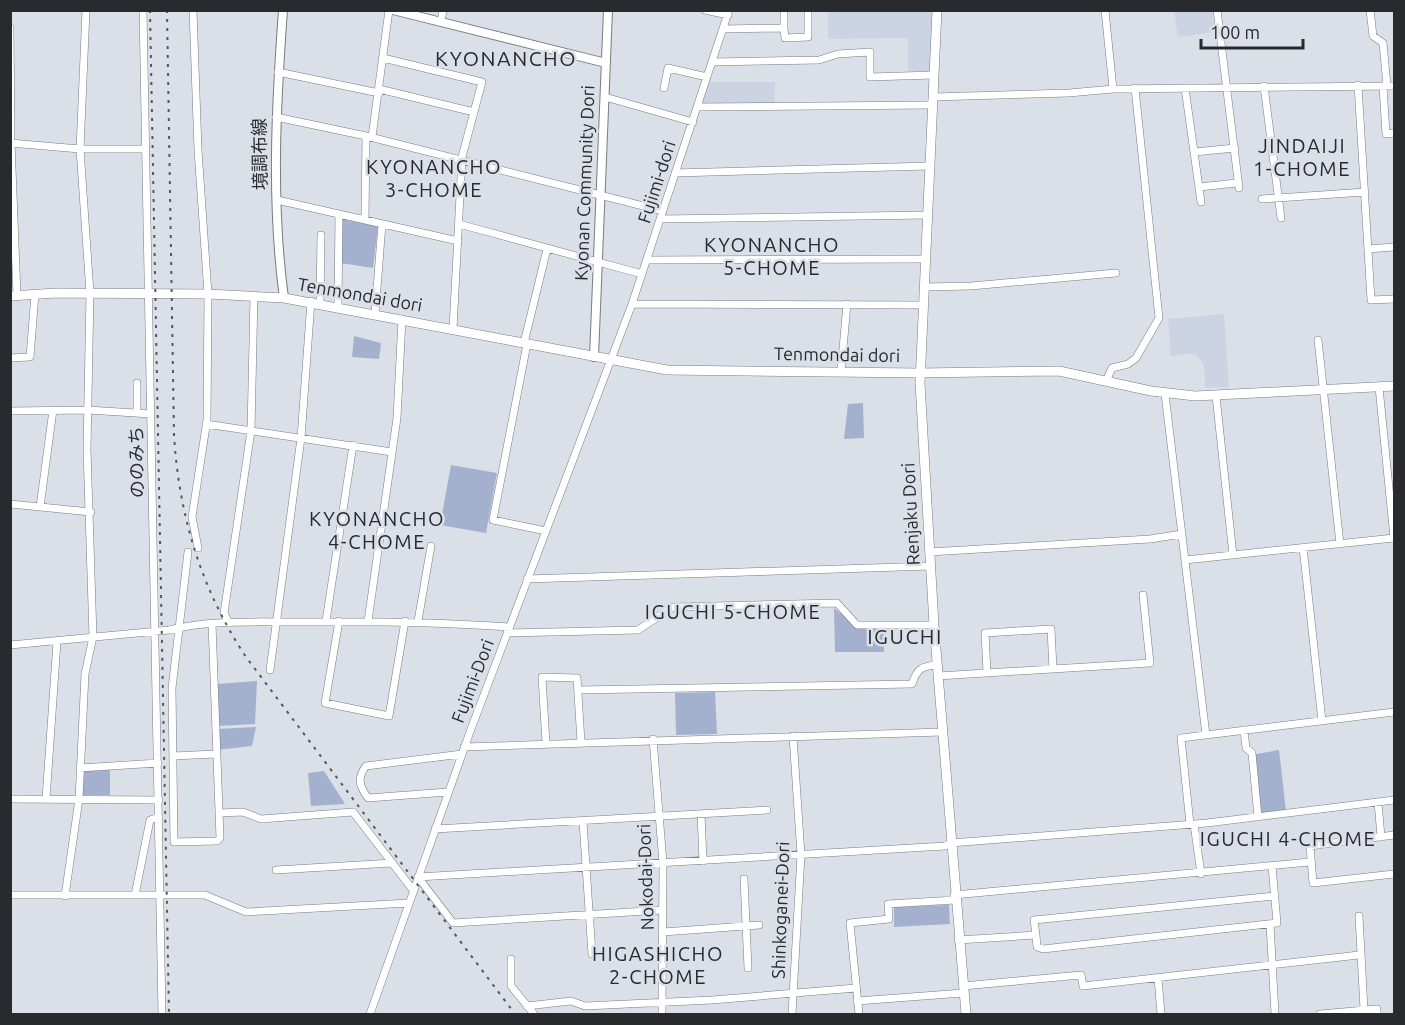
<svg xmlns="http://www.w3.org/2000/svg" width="1405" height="1025" viewBox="0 0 1405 1025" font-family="Ubuntu,'Noto Sans JP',sans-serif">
	<rect width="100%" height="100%" fill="#dbe0e8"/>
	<path fill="#ccd3e2" d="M828 11H933L930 71H908V38L828 39Z
		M1174 11H1212L1215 32 1178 37Z
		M708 82H775L774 106 700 105Z
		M1224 314 1229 387 1205 388 1204 365 1195 353 1171 356 1168 319Z"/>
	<path fill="#a3b1ce" d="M341 219 378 226 373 268 340 263Z
		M354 336 381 343 379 359 352 357Z
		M863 403 864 438 844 439 848 404Z
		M451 465 497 473 486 533 440 525Z
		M834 608 857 627H884V652H835Z
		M257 681 255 724 218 726 217 684Z
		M715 692 717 734 676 735 675 693Z
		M256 727 252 746 217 750V729Z
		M1279 750 1286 811 1260 814 1252 755Z
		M110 767V795H80L81 769Z
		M324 771 345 804 311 806 308 773Z
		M949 905 950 924 894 927V907Z"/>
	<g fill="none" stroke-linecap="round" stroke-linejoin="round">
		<g stroke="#787b83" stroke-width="8">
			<path id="minor" d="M143 10 162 1014
				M193 10 198 150 208 294 207 420 192 517 198 548
				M705 10 728 15
				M1105 10 1113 89
				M1217 10 1239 188
				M1370 10 1373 36 1383 43 1387 86
				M441 22 443 10
				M10 28 11 143 17 295
				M784 28V10
				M723 29 784 28 785 38 808 37V10
				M383 58 482 82 462 157 453 329
				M712 62 819 60 838 54 870 52V77L933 75
				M278 72 379 93
				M1358 85 1371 300 1394 299
				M1264 86 1281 218
				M1383 86 1386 134 1394 133
				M664 88 668 68 707 77
				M1185 88 1201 202
				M379 89 474 112
				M605 97 693 122
				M933 97 1069 93 1113 89 1394 86
				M697 107 932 105
				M276 117 366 136 663 211
				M372 137 389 10
				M10 143 80 149H146
				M1194 152 1235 148
				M675 173 930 166
				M1199 187 1237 183
				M1262 199 1365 192
				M277 200 458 241
				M660 219 928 215
				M365 220 366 136
				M459 224 642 274
				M1368 249 1394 247
				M647 260 926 259
				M925 287 971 286 1116 273
				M320 303 321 235
				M632 304 923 305
				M338 307 339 214
				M375 314 382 224
				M1318 340 1340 544
				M524 343 547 249
				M527 344 493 520 546 531
				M10 358 30 357 35 294
				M841 371 847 304
				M1106 381 1112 368 1128 364 1136 358 1159 318 1135 88
				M1379 387 1394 538
				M1165 394 1206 735
				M1216 396 1233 555
				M10 411 88 410 151 414
				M137 413V383
				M206 424 392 452
				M10 504 91 512
				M40 507 53 410
				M1303 547 1322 721
				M188 552 172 688 174 842 217 841 220 838 212 624
				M929 552 1150 539 1182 534
				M1185 560 1394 538
				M527 579 931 566
				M326 621 353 445
				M339 621 325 703 389 716 405 621
				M368 621 397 418 402 319
				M418 621 431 546
				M229 623 224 613 251 431 254 295
				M507 633 638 630 673 607 837 603 857 625H934
				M10 645 169 630C208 620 251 622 292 622 365 621 436 622 509 627
				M270 670 301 438 311 301
				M987 673 985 633 1051 629 1053 669
				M938 676 1150 663 1143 595
				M578 690 912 684C917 669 921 666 937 665
				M1244 730 1246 748 1252 753 1258 817
				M653 739 663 863 662 1014
				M546 743 542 677 577 678 581 742
				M464 747 942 732
				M173 756 215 754
				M80 768 158 763
				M448 792 368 798C359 786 357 778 366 766L462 754
				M10 799 159 800
				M46 799 57 642
				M1378 802 1381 837
				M219 813 243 812 261 819 353 812 413 890
				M701 814 703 861
				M583 822 592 954
				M1190 824 1181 738 1394 712
				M1194 824 1201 874
				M435 829 767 810
				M1394 835 1310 846 1313 883 1394 874
				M276 870 392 863
				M418 877 945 846 951 843 1207 823 1394 800
				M418 877 453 923 663 910
				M744 879 748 968
				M10 895H205L246 912 409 903
				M135 895 150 820 159 817
				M954 895 1310 862
				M65 896 79 799 85 674 93 637 87 449 90 293 80 149 86 10
				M1359 916 1364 1010
				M1270 924 1275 1014
				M663 932 759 925
				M1036 935 1034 920 1275 896
				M958 940 1036 935 1037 947 1043 949 1277 923 1272 866
				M511 959V986L534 1014
				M1158 978 1161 1014
				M963 986 1081 975 1083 986 1359 955
				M857 1001 963 993
				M527 1006 571 1001 585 1006 712 1000 856 988
				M370 1014 471 729 632 304 729 10
				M792 1014 801 855 793 736
				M859 1014 850 923 889 919 888 904 955 900
				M1320 1014 1377 1009V1014"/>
		</g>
		<g stroke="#787b83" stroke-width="10">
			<path id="tertiary" d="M283 10C276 106 271 202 284 298
				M393 10 606 63
				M594 357 608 10"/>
		</g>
		<g stroke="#787b83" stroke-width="10">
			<path id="secondary" d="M937 10 920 383 934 625 966 1014
				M10 296 56 293 208 294 284 298 667 370 920 373 1059 371 1151 391 1195 396 1394 386"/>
		</g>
		<use href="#minor" stroke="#fff" stroke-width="7"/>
		<use href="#tertiary" stroke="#fff" stroke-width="8"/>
		<use href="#secondary" stroke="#fff" stroke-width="9"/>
		<path stroke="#54575b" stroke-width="2" stroke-dasharray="3 6" stroke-linecap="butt" d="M150 10 169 1014
			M167 10 174 435C179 516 201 589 246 657L515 1014"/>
	</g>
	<g text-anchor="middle" stroke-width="5" stroke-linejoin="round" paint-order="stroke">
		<g font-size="18" fill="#282a2d" stroke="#dbe0e8">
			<text transform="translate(260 154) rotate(-91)" y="6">境調布線</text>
			<text transform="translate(657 182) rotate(-72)" y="6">Fujimi-dori</text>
			<text transform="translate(585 183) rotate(-88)" y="6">Kyonan Community Dori</text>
			<text transform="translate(360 295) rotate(10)" y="6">Tenmondai dori</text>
			<text transform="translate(837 355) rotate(1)" y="6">Tenmondai dori</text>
			<text transform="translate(137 462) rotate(-91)" y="6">ののみち</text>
			<text transform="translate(911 514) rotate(-93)" y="6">Renjaku Dori</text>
			<text transform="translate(473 681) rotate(-69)" y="6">Fujimi-Dori</text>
			<text transform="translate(646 877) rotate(-92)" y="6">Nokodai-Dori</text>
			<text transform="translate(781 910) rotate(-88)" y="6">Shinkoganei-Dori</text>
		</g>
		<g font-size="20" letter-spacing="1.5" fill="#282a2d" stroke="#dbe0e8">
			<text x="1302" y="153">JINDAIJI<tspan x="1302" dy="23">1-CHOME</tspan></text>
			<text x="434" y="174">KYONANCHO<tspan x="434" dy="23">3-CHOME</tspan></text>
			<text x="772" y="252">KYONANCHO<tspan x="772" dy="23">5-CHOME</tspan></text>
			<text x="377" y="526">KYONANCHO<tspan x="377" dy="23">4-CHOME</tspan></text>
			<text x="733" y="619">IGUCHI 5-CHOME</text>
			<text x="1288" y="846">IGUCHI 4-CHOME</text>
			<text x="658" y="961">HIGASHICHO<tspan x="658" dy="23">2-CHOME</tspan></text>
		</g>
		<g font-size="21" letter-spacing="1.5" fill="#282a2d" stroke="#dbe0e8">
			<text x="506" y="66">KYONANCHO</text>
			<text x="905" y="644">IGUCHI</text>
		</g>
	</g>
	<rect width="1405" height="1025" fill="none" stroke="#282a2d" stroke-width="24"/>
	<path d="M1201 39v9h102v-9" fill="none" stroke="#282a2d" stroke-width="3"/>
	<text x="1210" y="39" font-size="18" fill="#282a2d" stroke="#dbe0e8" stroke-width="4.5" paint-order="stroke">100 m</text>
</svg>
